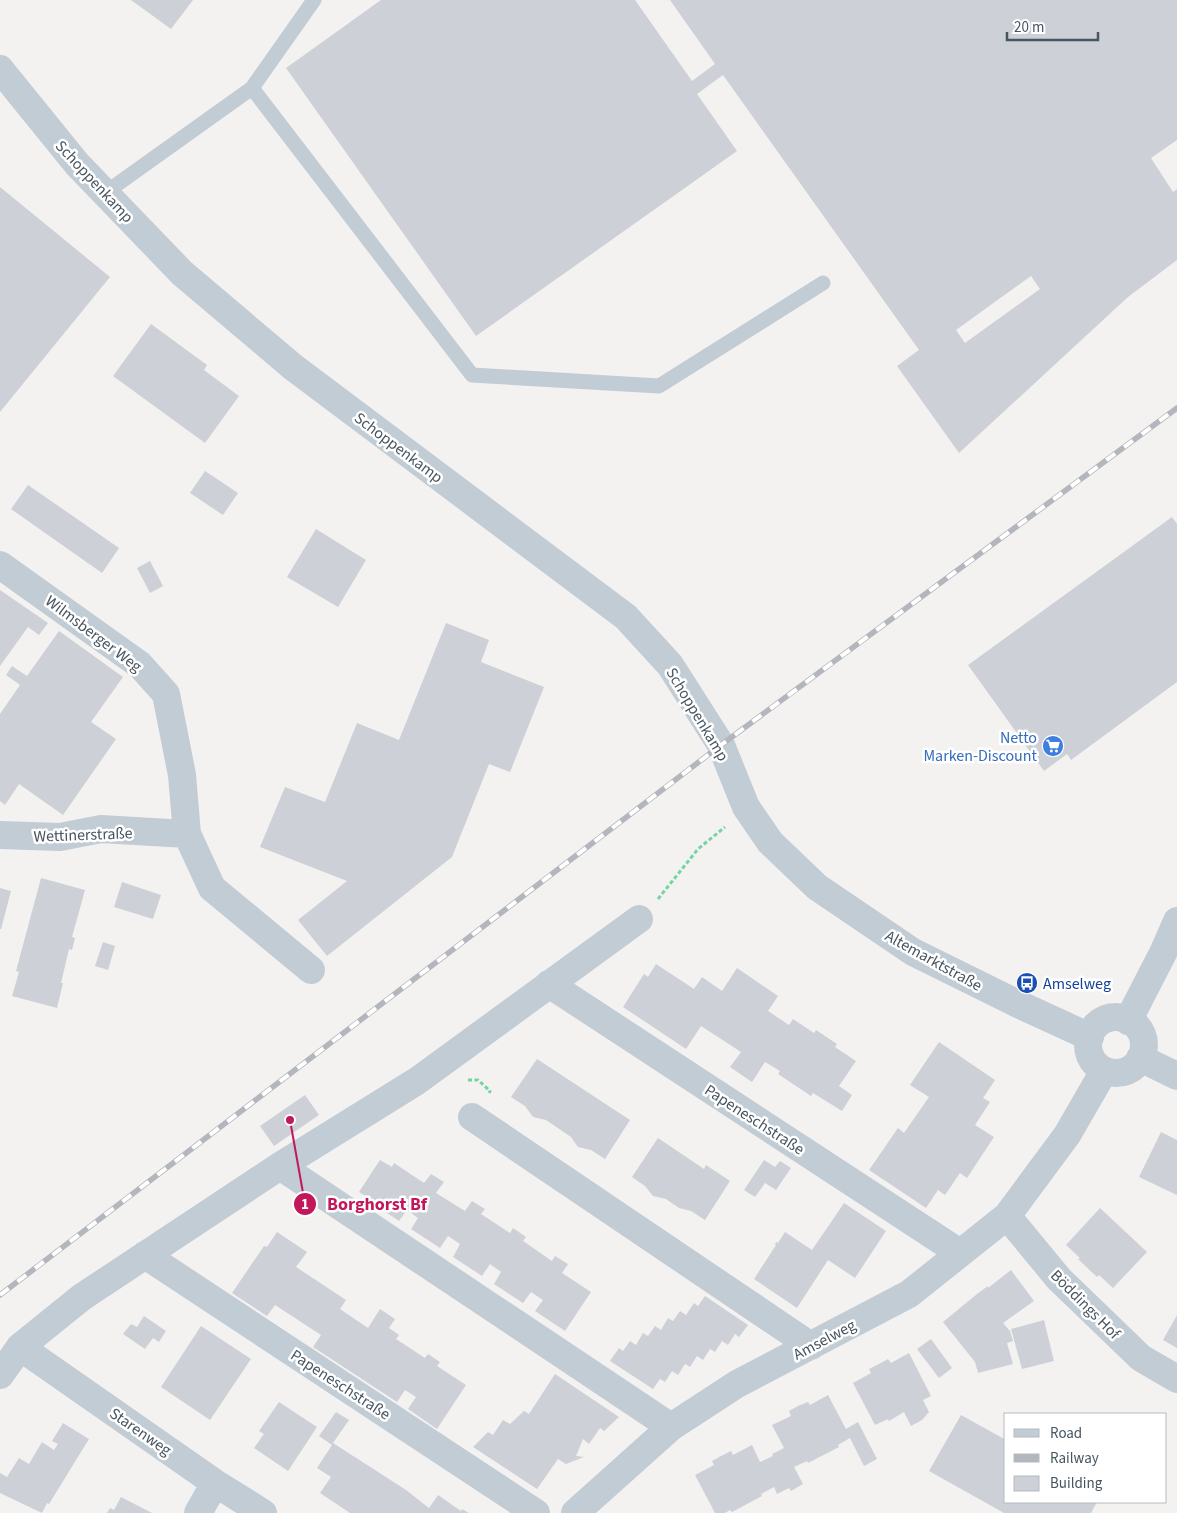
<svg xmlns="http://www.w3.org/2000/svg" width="1177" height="1513" viewBox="0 0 1177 1513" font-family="'Source Sans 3',sans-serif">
	<rect width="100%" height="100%" fill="#f4f1f1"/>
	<path fill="#cdd0d6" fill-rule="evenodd" d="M131 0H193L171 29Z
		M381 0H635L692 81 715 64 670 0H1177V140L1151 158 1173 192 1177 189V260L1128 297 959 453 897 366 919 350 723 75 697 94 737 151 476 336 286 68ZM1031 276 1040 289 965 343 956 330Z
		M0 187 110 277 0 412Z
		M151 324 207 365 204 370 239 396 205 443 113 376Z
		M205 471 238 493 223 515 190 493Z
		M28 485 119 548 102 573 11 509Z
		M1172 517 1177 524V682L1071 760 1067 754 1044 771 968 665Z
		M316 529 366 560 338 607 287 577Z
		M150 561 163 586 150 593 137 568Z
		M0 590 48 623 39 635 28 627 0 666Z
		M446 623 489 640 481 662 544 687 510 772 489 764 452 857 327 956 298 920 347 881 260 847 285 787 325 802 357 723 399 740Z
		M59 631 123 677 91 722 116 739 63 815 19 784 5 805 0 801V714L20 685 6 675 12 666 27 676Z
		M41 878 85 890 72 937 75 938 72 950 69 949 61 983H63L57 1008 12 996 19 972 16 971Z
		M122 882 161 895 153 919 114 907Z
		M0 888 11 891 1 929H0Z
		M103 942 115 946 108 970 95 966Z
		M656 964 694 989 702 977 722 991 737 968 778 996 768 1011 789 1025 793 1019 814 1033 816 1030 837 1044 835 1047 856 1061 839 1086 852 1095 842 1111 813 1093 811 1096 778 1074 780 1071 765 1062 752 1082 730 1067 741 1052 701 1026 686 1049 623 1007 644 974 648 977Z
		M939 1042 995 1080 983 1098 990 1102 975 1125 994 1137 967 1178 960 1173 945 1195 938 1190 926 1208 869 1170 898 1128 904 1133 929 1097 910 1085Z
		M537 1059 630 1120 605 1159 591 1150 578 1147 571 1137 546 1120 533 1117 525 1106 511 1097Z
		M305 1095 319 1115 274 1146 260 1126Z
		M1161 1132 1177 1140V1195L1139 1177Z
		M658 1138 704 1169 706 1165 730 1181 705 1220 691 1211 679 1208 666 1199 653 1196 645 1186 632 1177Z
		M380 1160 392 1167 394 1163 424 1183 431 1174 444 1182 436 1193 465 1211 472 1201 485 1209 481 1214 510 1233 513 1228 526 1237 523 1241 552 1261 555 1256 568 1264 562 1273 591 1292 565 1331 535 1311 543 1300 531 1292 523 1303 494 1284 501 1272 490 1264 482 1276 453 1257 460 1244 448 1236 440 1248 411 1229 418 1218 407 1210 399 1221 369 1201 370 1199 359 1192Z
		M764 1160 775 1167 780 1161 791 1168 776 1190 765 1183 755 1197 744 1190Z
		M844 1203 886 1231 855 1278 828 1260 797 1308 754 1279 776 1245H775L776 1242 778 1243 785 1232 812 1250Z
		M1100 1208 1147 1252 1113 1288 1099 1275 1097 1277 1078 1259 1080 1258 1066 1245Z
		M277 1232 307 1252 296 1267 346 1300 340 1309 368 1328 380 1309 395 1319 389 1328 399 1335 396 1339 425 1358 428 1354 440 1362 437 1366 466 1385 437 1429 408 1409 416 1397 405 1390 397 1402 313 1347 321 1335 275 1305 267 1316 232 1293 264 1246 267 1247Z
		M1011 1270 1034 1301 1003 1323 1010 1331 1013 1341 1007 1343 1013 1364 978 1373 975 1362 943 1322 977 1294 988 1286V1288Z
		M705 1296 748 1325 739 1337 735 1334 728 1345 722 1341 715 1352 710 1349 703 1360 697 1356 690 1367 685 1364 678 1375 672 1371 665 1382 660 1379 653 1389 610 1361 619 1348 623 1351 630 1341 636 1345 643 1333 648 1336 655 1326 661 1330 668 1318 673 1321 680 1311 686 1315 694 1303 698 1306Z
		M1177 1315V1348L1163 1340Z
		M144 1316 166 1331 159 1342 153 1338 145 1349 123 1334 131 1324 137 1327Z
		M1044 1320 1054 1361 1022 1369 1011 1329Z
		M201 1326 251 1359 210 1420 161 1387Z
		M931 1339 952 1368 939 1378 917 1349Z
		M909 1353 931 1396 923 1400 929 1412 922 1420 911 1426 904 1412 889 1421 888 1419 875 1425 853 1383 871 1373 869 1369 879 1364 888 1359 891 1363Z
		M555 1374 619 1417 604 1431 600 1428 589 1444 583 1439 576 1456 584 1457 566 1464 558 1459 537 1489 473 1447 488 1432 493 1435 503 1420 510 1424 524 1411 529 1414Z
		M828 1395 846 1429 858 1422 877 1459 864 1466 850 1438 838 1445 839 1447 808 1463 807 1461 794 1467 803 1484 791 1491 789 1488 777 1494 774 1487 761 1494 762 1496 732 1512 730 1510 725 1513H715L695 1475 714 1465 712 1461 721 1456 731 1451 733 1455 752 1445 760 1462 773 1456 772 1454 784 1448 772 1425 791 1416 789 1411 798 1406 808 1402 810 1405Z
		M279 1402 317 1427 288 1471 254 1448 264 1434 259 1431Z
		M336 1412 349 1420 333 1443 406 1490 429 1508 438 1495 461 1511 462 1509 469 1513H350L320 1493 331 1477 317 1468 332 1445 319 1436Z
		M961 1415 1006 1440V1502H1097L1091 1513H1004L929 1471Z
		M63 1423 89 1439 49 1504 47 1503 42 1513 0 1493V1473L7 1477 19 1458 29 1464 42 1442 54 1450 58 1444 52 1441Z
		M121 1497 152 1513H107L110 1508 114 1510Z"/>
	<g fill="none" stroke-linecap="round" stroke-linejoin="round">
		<path stroke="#72d5a2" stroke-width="3" stroke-dasharray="4 2.5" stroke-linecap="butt" d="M658 899 698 849 725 827
			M468 1080H478L490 1091 489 1093"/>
		<path stroke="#c1ccd4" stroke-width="15" d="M252 88 472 375 659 386 823 283
			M105 193 252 88 314 0"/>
		<path stroke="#c1ccd4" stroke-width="28" d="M0 69 77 164 182 273 293 367 626 617 670 665 721 745 746 807 770 842 817 887 913 952 1016 1003 1090 1037
			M0 565 140 665 166 694 182 775 187 834 212 888 311 970
			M0 835 60 837 101 829 187 834
			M549 984 960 1253
			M1088 1045a28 28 0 1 1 56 0a28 28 0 1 1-56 0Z
			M1128 1021 1163 953 1177 921
			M1140 1058 1177 1076
			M472 1117 811 1346
			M280 1166 671 1427
			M1007 1216 1059 1279 1141 1358 1177 1379
			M145 1255 536 1513
			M20 1347 215 1483 263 1513
			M0 1375 20 1347 82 1297 280 1166 417 1081 639 919
			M198 1513 215 1483
			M575 1513 671 1427 737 1384 909 1294 1007 1216 1067 1135 1104 1071"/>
		<g stroke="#b3b6bc" stroke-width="5.5">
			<path id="rail" d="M0 1295 721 745 1177 408"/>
		</g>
		<use href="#rail" stroke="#fff" stroke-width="4" stroke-dasharray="11" stroke-linecap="butt"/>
	</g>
	<defs>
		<g id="supermarket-disc" transform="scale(1.125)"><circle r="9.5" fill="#3f7fe0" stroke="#fff"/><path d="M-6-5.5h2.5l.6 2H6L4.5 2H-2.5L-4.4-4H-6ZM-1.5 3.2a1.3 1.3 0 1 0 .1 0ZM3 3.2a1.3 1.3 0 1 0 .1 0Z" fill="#fff"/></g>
		<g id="bus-disc" transform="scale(1.125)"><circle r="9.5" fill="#1a4fb4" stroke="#fff"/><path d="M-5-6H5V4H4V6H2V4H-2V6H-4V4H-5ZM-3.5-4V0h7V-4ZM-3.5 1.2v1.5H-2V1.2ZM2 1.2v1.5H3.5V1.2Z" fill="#fff"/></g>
	</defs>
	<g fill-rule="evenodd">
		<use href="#supermarket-disc" x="1053" y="746"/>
		<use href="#bus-disc" x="1027" y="983"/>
	</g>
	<g text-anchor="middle" stroke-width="5" stroke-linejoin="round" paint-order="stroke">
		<g font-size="16" fill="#475560" stroke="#fff">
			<text transform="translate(95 181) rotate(47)" y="6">Schoppenkamp</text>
			<text transform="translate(399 447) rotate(37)" y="6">Schoppenkamp</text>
			<text transform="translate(94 633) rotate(37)" y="6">Wilmsberger Weg</text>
			<text transform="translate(698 714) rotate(59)" y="6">Schoppenkamp</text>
			<text transform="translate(83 834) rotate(-2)" y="6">Wettinerstraße</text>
			<text transform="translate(934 960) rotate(29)" y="6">Altemarktstraße</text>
			<text transform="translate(755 1119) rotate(33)" y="6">Papeneschstraße</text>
			<text transform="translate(1086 1304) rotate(45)" y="6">Böddings Hof</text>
			<text transform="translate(824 1339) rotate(-28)" y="6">Amselweg</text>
			<text transform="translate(341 1384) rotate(33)" y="6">Papeneschstraße</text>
			<text transform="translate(141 1431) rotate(35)" y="6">Starenweg</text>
		</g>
		<g font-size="16" fill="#366cbe" stroke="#fff" text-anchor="end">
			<text x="1037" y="743">Netto<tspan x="1037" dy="18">Marken-Discount</tspan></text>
		</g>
		<g font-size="16" fill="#164399" stroke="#fff" text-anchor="start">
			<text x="1043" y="989">Amselweg</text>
		</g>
	</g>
	<path fill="none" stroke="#c2185b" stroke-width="2" d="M290 1120L305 1204"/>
	<g fill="#c2185b" stroke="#fff" stroke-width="2">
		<circle cx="290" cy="1120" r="5"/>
		<circle cx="305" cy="1204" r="12"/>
	</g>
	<g font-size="15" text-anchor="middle" font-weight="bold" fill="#fff">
		<text x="305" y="1209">1</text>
	</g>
	<g font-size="18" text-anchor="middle" font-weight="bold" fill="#c2185b" stroke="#fff" stroke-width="5" stroke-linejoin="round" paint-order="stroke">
		<text x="377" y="1210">Borghorst Bf</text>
	</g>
	<rect x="1004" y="1413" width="162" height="90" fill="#ffffff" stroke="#b5bbbf"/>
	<rect x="1014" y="1429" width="25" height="8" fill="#c1ccd4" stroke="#b5bbbf"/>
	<text x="1050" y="1438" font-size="15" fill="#475560">Road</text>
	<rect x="1014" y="1454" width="25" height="8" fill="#b3b6bc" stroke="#b5bbbf"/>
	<text x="1050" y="1463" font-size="15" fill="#475560">Railway</text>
	<rect x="1014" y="1476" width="25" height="15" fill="#cdd0d6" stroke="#b5bbbf"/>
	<text x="1050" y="1488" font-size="15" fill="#475560">Building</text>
	<path d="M1007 32v8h91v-8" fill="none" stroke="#475560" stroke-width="2.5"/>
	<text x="1014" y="32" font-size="15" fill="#475560" stroke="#ffffff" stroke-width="4" paint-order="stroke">20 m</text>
</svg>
